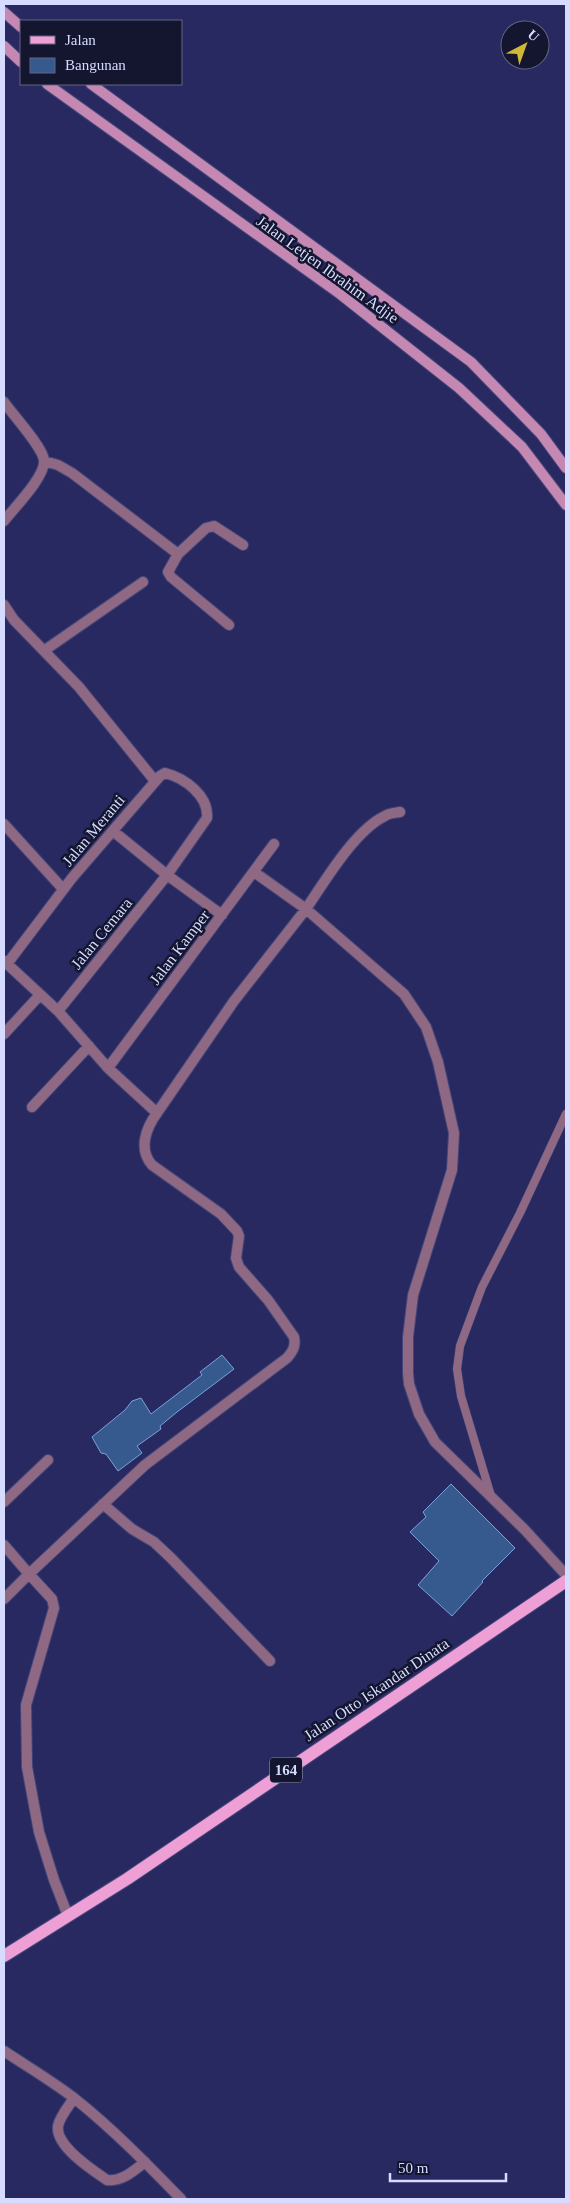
<svg xmlns="http://www.w3.org/2000/svg" width="570" height="2203" viewBox="0 0 570 2203" font-family="'Times New Roman',serif">
	<rect width="100%" height="100%" fill="#282960"/>
	<path fill="#36598e" stroke="#7ba2dd" d="M222 1355 234 1369 177 1412 160 1426 161 1429 137 1446 142 1453 118 1471 106 1454 101 1453 92 1437 125 1410 132 1401 141 1398 151 1414 202 1375 200 1372Z
		M451 1484 515 1548 482 1581 483 1582 452 1616 418 1585 439 1561 410 1532 426 1517 423 1512Z"/>
	<g fill="none" stroke-linecap="round" stroke-linejoin="round">
		<g stroke="#444679" stroke-width="9">
			<path id="lane" d="M491 1496 461 1396 457 1369 460 1346 482 1287 520 1213 566 1114"/>
		</g>
		<g stroke="#444679" stroke-width="12">
			<path id="street" d="M4 402C13 415 42 446 44 460 46 476 14 508 4 521
				M44 461 58 465 72 473 178 554 168 572 171 577 229 625
				M178 554 206 528 214 526 243 545
				M4 605 14 620 79 687 155 781
				M45 650 143 582
				M4 824 63 889
				M113 831 167 875 222 915
				M254 872 306 909C325 881 355 830 385 816 389 813 395 813 400 812
				M4 961 58 1011 108 1068 157 1113 234 1001 306 909 404 994 426 1027 438 1062 454 1133 452 1170 413 1295 408 1337V1373L409 1384 419 1414 435 1442 525 1530 566 1575
				M7 964 72 878 160 776 165 773C185 778 209 796 207 818L167 875 58 1011
				M4 1034 39 996
				M108 1068 274 844
				M32 1107 89 1046
				M4 1502 48 1460
				M103 1504 132 1529 154 1542 171 1558 270 1661
				M4 1545 29 1574 4 1599
				M68 1916 54 1880 39 1832 27 1767 26 1705 54 1608 52 1599 29 1574 145 1465 287 1358C293 1351 296 1346 294 1337L268 1300 239 1267 236 1258 239 1236 237 1231 221 1214 152 1165C138 1149 146 1128 157 1113
				M4 2051C28 2067 52 2081 74 2098 113 2129 147 2164 181 2199
				M74 2098C69 2106 60 2116 58 2126 55 2146 92 2170 107 2180 121 2182 134 2171 145 2162"/>
		</g>
		<g stroke="#444679" stroke-width="12">
			<path id="secondary" d="M4 12 21 27
				M4 46 21 62
				M47 84 340 294 459 388 522 447 566 505
				M91 84 471 362 541 434 566 468"/>
		</g>
		<g stroke="#444679" stroke-width="14">
			<path id="primary" d="M4 1956 127 1879 566 1581"/>
		</g>
		<use href="#lane" stroke="#8f6983" stroke-width="8"/>
		<use href="#street" stroke="#8f6983" stroke-width="10"/>
		<use href="#secondary" stroke="#c488b2" stroke-width="10"/>
		<use href="#primary" stroke="#ed9fd6" stroke-width="12"/>
	</g>
	<g text-anchor="middle" stroke-width="5" stroke-linejoin="round" paint-order="stroke">
		<rect fill="#14162f" stroke="#9ca1c1" stroke-width="1" x="270" y="1757.5" width="32" height="25" rx="4"/>
		<g font-size="15" font-weight="bold" fill="#d6dcff">
			<text x="286" y="1775">164</text>
		</g>
		<g font-size="16" fill="#d6dcff" stroke="#14162f">
			<text transform="translate(328 269) rotate(36)" y="6">Jalan Letjen Ibrahim Adjie</text>
			<text transform="translate(93 830) rotate(-50)" y="6">Jalan Meranti</text>
			<text transform="translate(101 933) rotate(-51)" y="6">Jalan Cemara</text>
			<text transform="translate(179 947) rotate(-53)" y="6">Jalan Kamper</text>
			<text transform="translate(376 1689) rotate(-34)" y="6">Jalan Otto Iskandar Dinata</text>
		</g>
	</g>
	<rect width="570" height="2203" fill="none" stroke="#d6dcff" stroke-width="10"/>
	<rect x="20" y="20" width="162" height="65" fill="#14162f" stroke="#626582"/>
	<rect x="30" y="36" width="25" height="8" fill="#ed9fd6" stroke="#626582"/>
	<text x="65" y="45" font-size="15" fill="#d6dcff">Jalan</text>
	<rect x="30" y="58" width="25" height="15" fill="#36598e" stroke="#626582"/>
	<text x="65" y="70" font-size="15" fill="#d6dcff">Bangunan</text>
	<g transform="translate(525 45) rotate(41)"><circle r="24" fill="#14162f" stroke="#626582"/>
	<path d="M0-4L9 19L0 12L-9 19Z" fill="#cfb837"/>
	<text y="-8" font-size="14" font-weight="bold" text-anchor="middle" fill="#d6dcff">U</text>
	</g>
	<path d="M390 2173v8h116v-8" fill="none" stroke="#d6dcff" stroke-width="2.5"/>
	<text x="398" y="2173" font-size="15" fill="#d6dcff" stroke="#14162f" stroke-width="4" paint-order="stroke">50 m</text>
</svg>
